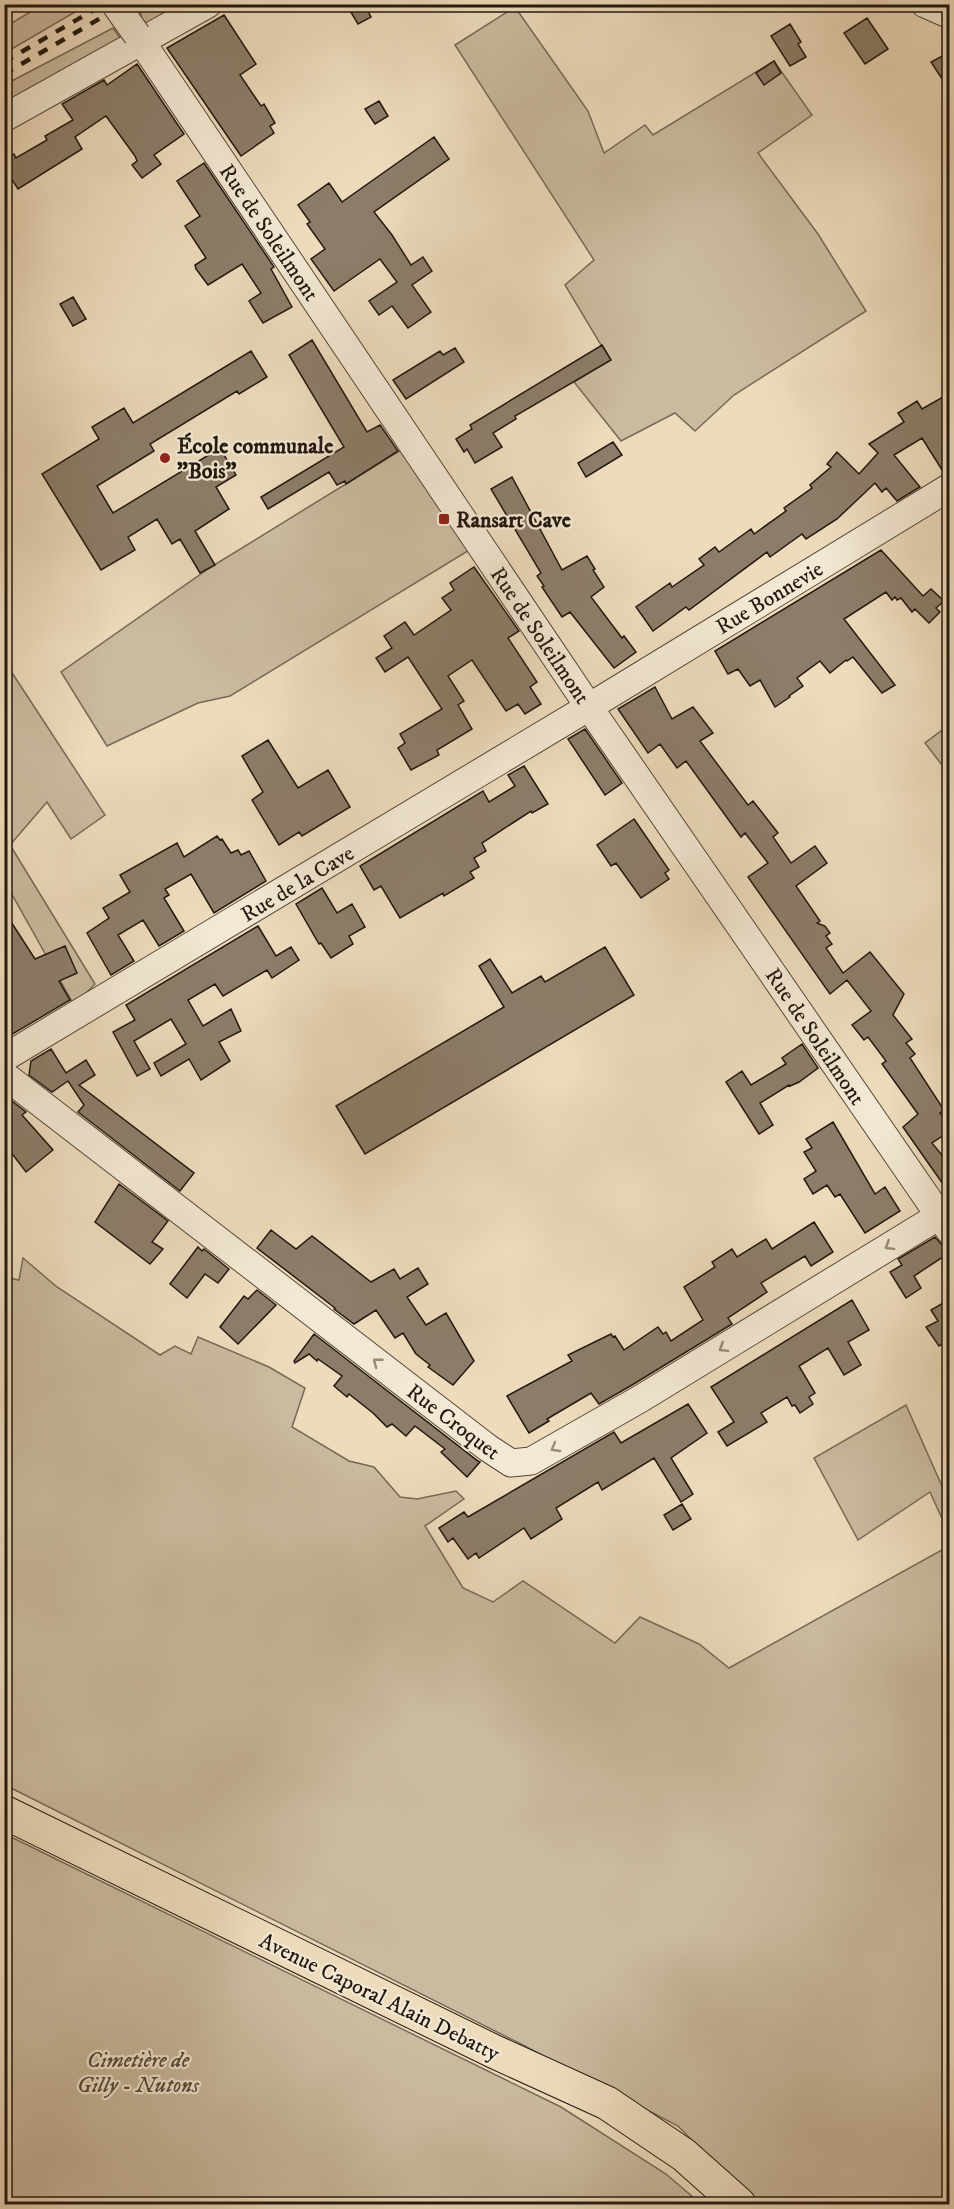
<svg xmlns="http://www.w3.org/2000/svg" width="954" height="2209" viewBox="0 0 954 2209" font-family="'IM FELL DW Pica',serif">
	<rect width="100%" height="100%" fill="#eddbbc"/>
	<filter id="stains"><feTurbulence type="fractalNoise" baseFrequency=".00333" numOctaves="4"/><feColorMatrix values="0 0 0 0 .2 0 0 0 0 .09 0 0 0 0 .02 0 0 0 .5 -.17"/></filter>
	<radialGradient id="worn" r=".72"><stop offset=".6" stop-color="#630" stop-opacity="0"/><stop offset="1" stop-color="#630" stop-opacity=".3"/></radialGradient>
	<path fill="#caba9f" stroke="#766957" stroke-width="1.5" d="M42 5H87L5 53V27Z
		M149 5H203L163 30 142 21 140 10Z
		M515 7 588 111 604 153 645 125 653 135 774 61 812 115 758 153 818 234 866 311 734 395 695 431 675 413 621 441 574 382 610 360 565 285 594 260 455 45Z
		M113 28 123 42 5 118 4 85Z
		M401 450 471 549 230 696 198 703 107 746 61 672 211 567Z
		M5 662 105 815 71 839 47 802 10 845 95 984 74 1005 5 882Z
		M949 725V774L925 743Z
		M23 1258 57 1287 160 1355 175 1346 191 1354 198 1337 269 1367 305 1388 292 1427 349 1461 374 1467 400 1497 417 1499 456 1491 464 1499 425 1526 463 1588 493 1602 523 1581 615 1643 640 1617 699 1644 729 1668 949 1546V2204H756L678 2126 519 2043 5 1785 4 1277 19 1280Z
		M906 1405 949 1502V1534L930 1492 858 1540 814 1458Z
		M5 1834 561 2107 666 2174 701 2204H5Z"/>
	<path fill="#8c7d69" stroke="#22180f" stroke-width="1.5" d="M346 4H364L371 17 358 24Z
		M224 15 256 64 240 75 261 106 264 104 275 123 270 126 274 133 241 156 167 48Z
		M867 18 888 49 865 64 844 33Z
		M790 24 801 42 798 44 806 57 790 66 771 36Z
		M950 52V91L931 62Z
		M774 61 781 73 764 85 756 73Z
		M137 64 184 134 154 155 161 164 142 178 132 165 137 161 135 156 106 116 75 137 82 149 18 189 4 167V160L14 154 16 158 47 140 45 136 73 120 62 104 104 80 107 85Z
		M379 101 388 116 375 124 365 109Z
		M434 137 449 159 374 212 392 235 411 265 423 257 432 271 412 285 431 312 408 328 392 306 379 315 369 301 397 282 380 259 334 291 311 259 325 249 307 224 310 222 298 205 329 183 342 202Z
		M204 163 274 267 271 269 292 307 263 323 249 301 261 293 242 264 208 285 196 269 195 265 206 258 185 226 200 216 177 181Z
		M73 297 86 319 73 326 60 304Z
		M312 340 367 432 380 425 398 451 346 484 345 481 337 485 329 472 268 509 261 497 344 447 289 355Z
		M602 345 611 360 515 416 516 419 493 433 502 447 475 463 467 449 464 452 456 439 472 429 470 425Z
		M455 348 464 362 406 399 393 380 440 351 443 355Z
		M251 351 267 377 239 394 237 391 150 444 154 451 97 486 113 513 220 448 236 475 216 487 229 509 195 531 215 565 200 573 180 539 172 544 157 519 128 537 135 550 101 570 42 474 99 439 92 427 124 408 133 423Z
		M950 393V471L944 473 922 438 894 455 920 487 897 501 886 488 882 492 875 483 837 519 806 539 802 534 770 557 767 552 689 610 686 607 653 631 636 607 670 583 672 587 704 565 699 559 715 547 719 552 751 529 754 534 786 511 784 508 812 488 810 485 831 467 827 464 837 452 859 474 878 453 869 444 904 422 898 413 917 401 922 409Z
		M613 442 622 455 586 477 578 463Z
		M512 477 562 570 587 556 595 569 593 570 604 587 591 597 622 638 624 636 636 652 614 668 570 612 562 617 542 587 544 586 537 576 541 573 491 489Z
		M881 550 923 596 931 589 944 601 936 608 940 612 929 623 915 609 912 612 901 598 897 600 895 597 892 600 886 592 844 619 895 685 882 693 853 657 847 661 846 660 830 673 820 661 797 678 803 686 789 696 790 697 775 707 760 680 750 686 738 669 728 674 715 651Z
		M474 567 519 631 508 638 537 682 530 687 541 704 525 714 518 704 506 711 472 660 448 676 464 701 458 705 472 729 437 750 439 755 411 770 398 748 405 743 400 734 442 709 408 657 385 672 376 658 392 648 384 636 405 622 414 635 451 610 442 598 454 590 450 583Z
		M655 687 672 719 693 707 713 733 700 741 748 805 753 801 778 833 773 837 791 863 815 846 827 863 796 886 820 921 817 923 825 926 830 933 826 936 832 944 826 948 843 973 870 952 904 994 893 1015 912 1039 906 1043 915 1054 910 1058 944 1110 940 1113 950 1126V1131L932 1143 950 1165V1194L903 1127 918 1114 882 1064 886 1061 868 1037 864 1040 852 1025 871 1011 847 980 830 994 748 877 768 863 745 833 741 837 686 761 677 768 660 744 648 753 618 709Z
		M585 729 622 783 605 795 568 739Z
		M268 740 298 788 328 770 350 807 302 836 299 832 279 845 252 800 263 792 242 756Z
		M524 766 548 804 532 813 531 811 482 843 486 851 474 858 479 867 470 872 474 878 444 896 443 893 400 918 381 886 374 890 360 866 483 791 489 802 515 786 508 775Z
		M634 819 669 870 665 873 669 879 641 898 616 863 611 866 597 845Z
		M217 836 220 840 222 839 231 853 238 850 241 855 249 851 266 881 214 913 191 874 165 889 169 895 164 898 184 931 159 946 143 920 118 935 134 961 111 975 87 933 109 918 103 908 130 892 120 875 177 843 184 857Z
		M322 888 337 913 352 904 365 927 349 936 353 944 331 958 321 943 319 944 296 904Z
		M4 911 35 959 65 946 77 973 59 981 70 1000 4 1039Z
		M258 926 276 956 291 947 299 960 272 978 267 970 223 996 215 984 188 1000 203 1026 231 1009 241 1031 219 1042 230 1061 201 1080 189 1059 161 1076 154 1063 186 1044 171 1019 134 1041 150 1069 137 1076 113 1032 135 1020 126 1005Z
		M605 947 634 995 365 1154 336 1106 504 1007 479 966 490 959 512 993 541 976 545 982Z
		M802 1044 818 1068 799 1082 790 1086 789 1085 760 1103 773 1125 759 1134 726 1082 742 1071 751 1085 786 1064 782 1058Z
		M51 1049 66 1073 86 1060 95 1075 79 1085 194 1173 180 1191 78 1112 84 1105 68 1081 52 1092 29 1075 31 1061Z
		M4 1095 26 1112 22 1115 53 1150 26 1172 4 1143Z
		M833 1122 875 1194 885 1187 900 1211 865 1233 840 1194 835 1197 827 1185 813 1194 804 1179 816 1171 804 1152 812 1148 806 1139Z
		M119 1184 168 1221 152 1242 163 1249 150 1264 95 1222Z
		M814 1222 833 1252 811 1266 805 1256 761 1283 767 1292 728 1318 732 1324 632 1385 599 1404 591 1393 547 1419 549 1421 529 1433 507 1396 572 1361 568 1355 611 1334 613 1337 615 1336 624 1350 658 1327 663 1334 666 1332 671 1341 703 1320 684 1287 715 1267 712 1262 732 1249 737 1257 766 1239 772 1249Z
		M271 1230 296 1249 312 1236 371 1282 394 1269 400 1279 418 1268 428 1284 407 1297 426 1325 446 1313 474 1361 453 1385 428 1367 430 1365 416 1354 403 1333 395 1338 376 1310 354 1324 334 1309 335 1308 257 1248Z
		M935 1237 949 1253 914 1276 921 1288 906 1298 890 1272 902 1265 898 1259Z
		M198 1247 202 1251 204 1249 229 1269 218 1283 205 1274 187 1298 170 1284Z
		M257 1290 276 1305 238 1344 220 1327 244 1296 248 1299Z
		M950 1299V1339L939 1346 926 1327 938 1321 931 1310Z
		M852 1300 869 1330 848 1342 861 1365 844 1375 828 1348 799 1366 815 1393 809 1397 813 1404 800 1413 795 1405 792 1406 787 1397 761 1413 767 1422 727 1446 718 1432 734 1422 711 1387Z
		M314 1334 478 1461 480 1462 467 1477 441 1452 445 1449 415 1426 406 1436 392 1424 387 1427 373 1413 349 1394 347 1397 334 1386 342 1376 318 1359 317 1361 309 1354 295 1363 294 1361Z
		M688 1404 707 1433 671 1458 693 1494 681 1502 654 1458 602 1490 598 1482 556 1508 562 1519 531 1539 524 1528 479 1558 476 1553 468 1559 453 1538 448 1542 439 1528 464 1512 468 1517 614 1432 621 1443Z
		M682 1504 691 1519 673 1530 664 1515Z"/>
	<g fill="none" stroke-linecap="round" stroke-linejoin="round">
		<g stroke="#55493a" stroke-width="29">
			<path id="minor" d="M925 4 950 15
				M137 35 589 707 950 1231
				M4 118 208 4
				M4 1058 589 707 950 487
				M4 1075 488 1448 511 1463 531 1461 640 1399 939 1216"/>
		</g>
		<g stroke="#22180f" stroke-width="35">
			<path id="major" d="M4 1812 495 2052 607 2103 684 2155 739 2204"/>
		</g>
		<use href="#minor" stroke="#f3e8d3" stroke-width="27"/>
		<use href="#major" stroke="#eddbbc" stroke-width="33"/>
		<path stroke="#22180f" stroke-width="4.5" stroke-dasharray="10 10" stroke-linecap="butt" d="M4 62 104 4
			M4 74 125 4"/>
		<g stroke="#55493a" stroke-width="29" stroke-linecap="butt">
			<path id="minor-bridge" d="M115 4 137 35"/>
		</g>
		<use href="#minor-bridge" stroke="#f3e8d3" stroke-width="27"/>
	</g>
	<defs><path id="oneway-chevron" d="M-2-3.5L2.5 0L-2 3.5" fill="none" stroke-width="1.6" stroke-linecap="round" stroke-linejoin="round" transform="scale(1.5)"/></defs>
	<g stroke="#958a7b">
		<use href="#oneway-chevron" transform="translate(889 1246) rotate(148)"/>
		<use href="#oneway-chevron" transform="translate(723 1348) rotate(148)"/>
		<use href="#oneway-chevron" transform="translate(377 1362) rotate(-142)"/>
		<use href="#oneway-chevron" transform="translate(555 1448) rotate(150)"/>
	</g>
	<g fill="#8f2418" stroke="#f3e8d3" stroke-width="2">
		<circle cx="165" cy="458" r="6"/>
		<rect x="438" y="513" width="12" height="12" rx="3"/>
	</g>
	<g text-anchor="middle" stroke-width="4.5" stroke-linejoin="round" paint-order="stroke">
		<g font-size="22" fill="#22180f" stroke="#f3e8d3">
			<text transform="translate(270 232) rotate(56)" y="8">Rue de Soleilmont</text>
			<text transform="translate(769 597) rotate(-31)" y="8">Rue Bonnevie</text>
			<text transform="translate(541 635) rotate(56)" y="8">Rue de Soleilmont</text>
			<text transform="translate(297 883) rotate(-31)" y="8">Rue de la Cave</text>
			<text transform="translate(816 1036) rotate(56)" y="8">Rue de Soleilmont</text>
			<text transform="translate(454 1421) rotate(37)" y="8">Rue Croquet</text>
			<text transform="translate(380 1996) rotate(26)" y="8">Avenue Caporal Alain Debatty</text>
		</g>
		<g font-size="22" font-weight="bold" fill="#22180f" stroke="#f3e8d3" text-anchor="start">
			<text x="177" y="453">École communale<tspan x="177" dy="25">"Bois"</tspan></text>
			<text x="456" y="527">Ransart Cave</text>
		</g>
		<g font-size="22" font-style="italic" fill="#54493a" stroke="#f3e8d3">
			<text x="138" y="2067">Cimetière de<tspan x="138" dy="25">Gilly - Nutons</tspan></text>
		</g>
	</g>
	<rect width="954" height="2209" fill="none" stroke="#eddbbc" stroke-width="24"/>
	<rect x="6" y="6" width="942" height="2197" fill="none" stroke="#22180f" stroke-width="3"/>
	<rect x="12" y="12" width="930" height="2185" fill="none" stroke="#22180f" stroke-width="1.5"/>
	<rect width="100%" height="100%" filter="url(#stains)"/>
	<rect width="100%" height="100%" fill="url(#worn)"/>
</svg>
